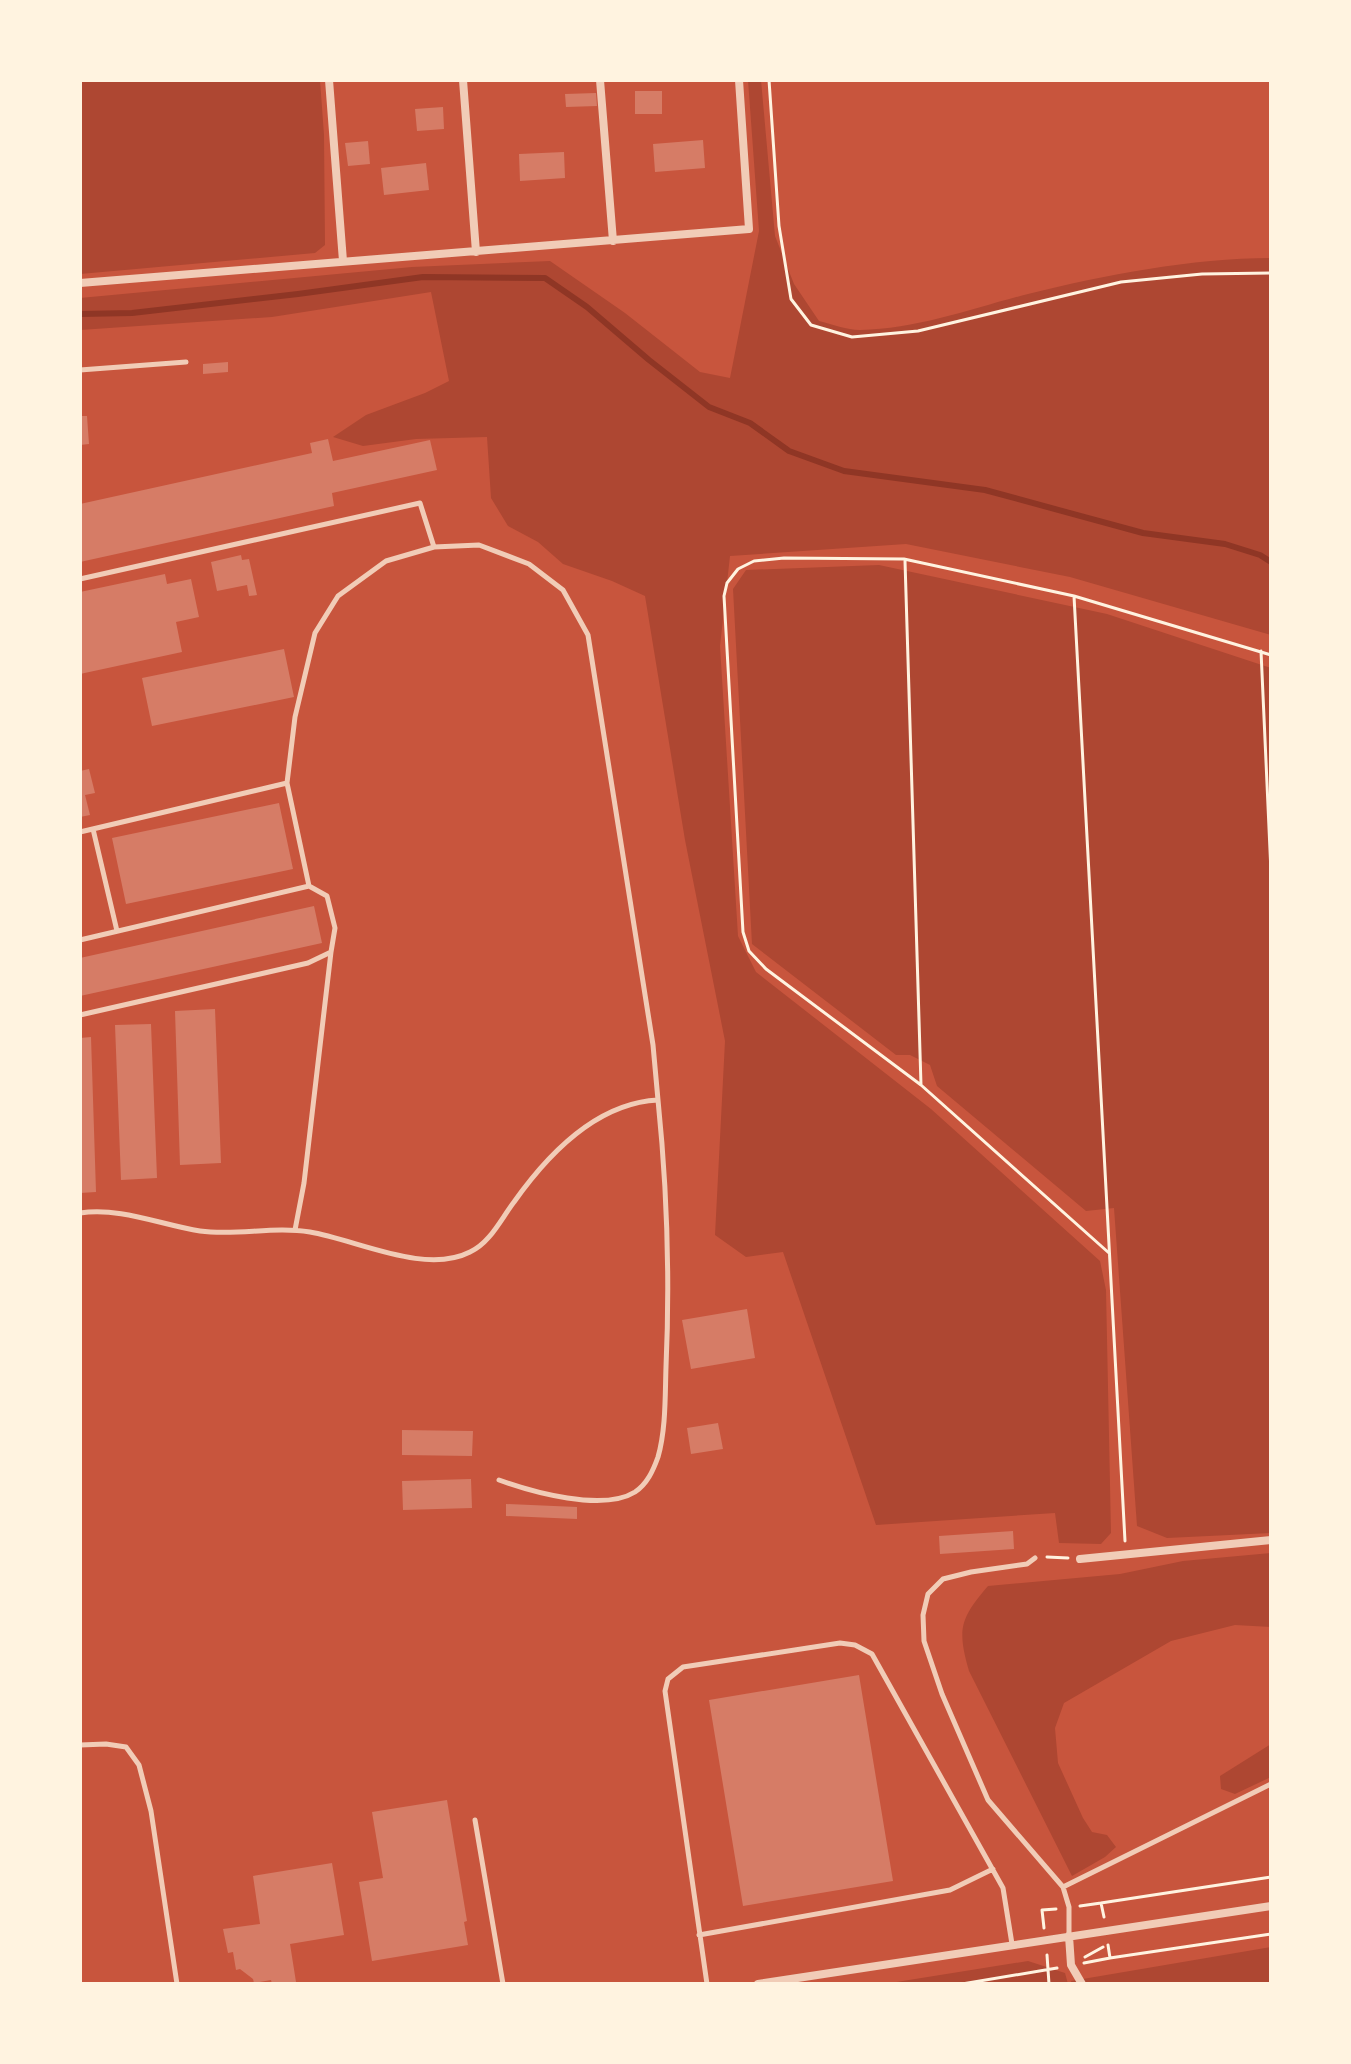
<svg xmlns="http://www.w3.org/2000/svg" width="1351" height="2064" viewBox="0 0 1351 2064" font-family="'Roboto Serif',serif">
	<rect width="100%" height="100%" fill="#c8553d"/>
	<path fill="#ae4732" d="M80 80H320L324 135 325 245 315 253 80 274Z
		M748 80H761L775 236 794 284 819 321C832 324 847 330 860 330 918 329 973 308 1028 294 1105 275 1192 258 1271 258V635L1070 577 906 544 730 556 720 646 738 936 756 972 931 1109 1100 1261 1106 1290 1111 1533 1101 1544 1059 1543 1055 1513 876 1525 783 1252 746 1257 715 1235 725 1041 685 840 645 596 612 581 563 564 538 542 508 526 491 498 487 437 416 439 363 446 333 437 366 415 425 393 449 381 431 292 272 317 80 330V298L412 267 550 261 625 313 700 372 730 378 759 231Z
		M879 565 1107 614 1271 668V1533L1167 1538 1137 1526 1114 1208 1086 1211 937 1086 930 1065 910 1055H896L752 944 733 589 746 570Z
		M1271 1553V1627L1235 1625 1171 1641 1064 1703 1055 1728 1058 1763 1083 1818 1092 1832 1107 1835 1116 1847 1105 1857 1072 1876 969 1671C957 1629 960 1619 988 1586L1120 1574 1183 1561Z
		M1271 1744V1777L1235 1794 1221 1789 1220 1776Z
		M1271 1947V1984H1072L1071 1981Z
		M1028 1961 1065 1973 1068 1984H884Z"/>
	<g fill="none" stroke-linecap="round" stroke-linejoin="round">
		<path stroke="#8f3625" stroke-width="6" d="M80 314 132 313 298 294 423 277 545 278 587 307 649 360 709 407 750 423 789 451 844 471 985 490 1143 533 1225 544 1260 555 1271 562"/>
	</g>
	<path fill="#d67c66" d="M635 91H662V114H635Z
		M596 93 597 106 566 107 565 94Z
		M443 107 444 129 417 131 415 109Z
		M703 140 705 168 655 172 653 144Z
		M368 141 370 164 348 166 345 143Z
		M564 152 565 178 520 181 519 154Z
		M426 163 429 190 384 195 381 168Z
		M228 362V372L203 374V364Z
		M80 416H87L89 444 80 445Z
		M328 439 333 461 430 440 437 470 332 493 334 506 80 562V504L312 453 310 443Z
		M241 555 242 560 249 559 257 595 249 596 247 585 217 591 211 562Z
		M165 574 167 584 191 579 199 617 176 622 182 652 80 674V592Z
		M284 649 294 697 152 726 142 678Z
		M89 769 95 793 85 795 90 815 80 817V771Z
		M279 803 293 869 126 904 112 838Z
		M314 906 322 943 80 996V958Z
		M215 1009 221 1163 180 1165 175 1011Z
		M151 1024 157 1178 121 1180 115 1025Z
		M91 1037 96 1192 80 1193V1038Z
		M747 1309 755 1358 691 1369 682 1320Z
		M718 1423 723 1449 691 1454 687 1428Z
		M402 1430 473 1431 472 1456 402 1455Z
		M471 1479 472 1508 403 1510 402 1481Z
		M506 1504 577 1507V1519L506 1516Z
		M1013 1531 1014 1549 940 1554 939 1536Z
		M859 1675 893 1881 743 1906 709 1700Z
		M447 1800 467 1921 464 1922 468 1945 372 1961 359 1882 383 1878 372 1812Z
		M332 1863 344 1935 290 1944 296 1982 272 1984 271 1980 254 1983 253 1979 240 1969 236 1970 233 1952 228 1953 223 1929 260 1924 253 1876Z"/>
	<g fill="none" stroke-linecap="round" stroke-linejoin="round">
		<path stroke="#fff3e0" stroke-width="3" d="M769 80 779 226 791 299 811 325 852 337 918 331 1121 282 1202 274 1271 273
			M905 561 921 1085
			M1074 596 1125 1541
			M1261 651 1271 872
			M1109 1253 921 1085 766 969 749 951 743 932 724 596 727 583 738 569 754 561 784 558 904 559 1074 596 1271 655
			M1047 1557 1068 1558
			M1101 1903 1271 1877
			M1080 1906 1101 1903 1104 1917
			M1044 1928 1042 1910 1056 1909
			M1047 1955 1049 1984
			M1085 1957 1103 1947
			M1110 1958 1271 1934
			M1084 1963 1110 1958 1108 1945
			M962 1984 1057 1968"/>
		<path stroke="#f1ccb7" stroke-width="5" d="M80 370 186 362
			M80 579 420 503 434 547
			M287 783 295 717 315 633 338 596 386 561 434 547 479 545 529 564 563 590 588 635 653 1045 658 1100
			M93 829 117 931
			M80 832 287 783 309 886
			M80 940 309 886 327 896 335 928 331 952 308 963 80 1015
			M80 1213C121 1207 161 1225 200 1231 237 1236 273 1226 310 1232 357 1240 425 1275 470 1252 490 1243 501 1219 514 1202 548 1154 597 1103 658 1100 667 1188 670 1278 666 1367 665 1396 666 1429 658 1457 653 1471 647 1484 635 1492 603 1512 532 1492 499 1480
			M295 1230 304 1183 331 952
			M1035 1558 1027 1564 971 1572 943 1579 928 1594 923 1615 924 1641 942 1694 988 1800 1063 1887
			M80 1745 106 1744 126 1747 139 1765 151 1811 177 1984
			M475 1820 503 1984
			M699 1935 950 1890 993 1869
			M1069 1936V1907L1063 1887 1271 1784
			M707 1984 665 1691 668 1679 683 1667 840 1643 855 1645 872 1654 1003 1888 1012 1944"/>
		<path stroke="#f1ccb7" stroke-width="8" d="M329 80 343 261
			M463 80 476 252
			M600 80 613 241
			M80 283 749 229 739 80
			M1080 1559 1271 1540
			M1069 1936 1071 1965 1082 1984
			M758 1984 1271 1906"/>
	</g>
	<rect width="1351" height="2064" fill="none" stroke="#fff3e0" stroke-width="164"/>
</svg>
